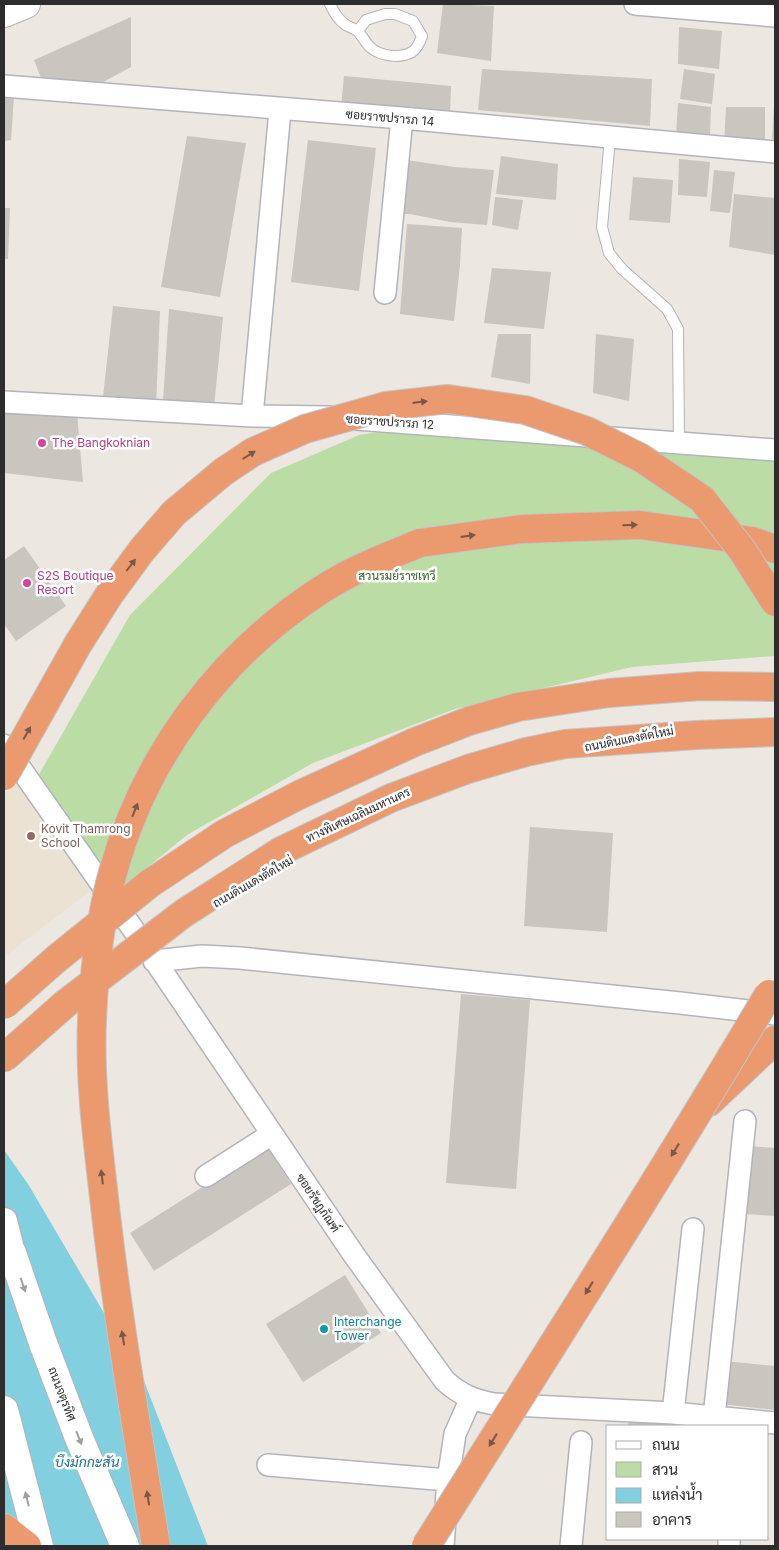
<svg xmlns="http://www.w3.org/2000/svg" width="779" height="1550" viewBox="0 0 779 1550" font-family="Inter,Sarabun,sans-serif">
	<rect width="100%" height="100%" fill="#ece7e1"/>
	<path fill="#ece2d3" d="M4 761 94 888 4 957Z"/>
	<path fill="#bcdca5" d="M486 416 775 462V656L632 667 455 709 313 763 187 835 116 893 37 778 130 615 271 473 359 435Z"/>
	<path fill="#82cfe0" d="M4 1150 28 1184 144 1381 208 1546H4Z"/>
	<path fill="#c9c5bf" d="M443 4 494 6 491 61 437 53Z
		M131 17V67L92 88 43 83 34 60Z
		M679 27 722 31 719 69 678 64Z
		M482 69 652 79 650 126 478 110Z
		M684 69 715 74 712 104 680 99Z
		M344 76 451 86 450 117 341 107Z
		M4 94 14 97 11 140 4 141Z
		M678 103 711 107 710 137 676 134Z
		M774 106H775V140L772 139Z
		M726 107H765V146L724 144Z
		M187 136 246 143 220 297 161 287Z
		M308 140 376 148 359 291 291 282Z
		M501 156 558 164 556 200 496 194Z
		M400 159 454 167 494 170 487 225 450 222 410 214H395Z
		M679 159 710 162 707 197 678 195Z
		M714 170 735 172 730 213 710 211Z
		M633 177 673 180 670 223 629 220Z
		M734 194 775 198V255L729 247Z
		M495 197 523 200 518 230 492 225Z
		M4 208H10L8 259H4Z
		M407 224 462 228 460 265 454 321 400 314Z
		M492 268 551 272 544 329 484 323Z
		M113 306 160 311 156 405 103 397Z
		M169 309 223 317 214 407 163 401Z
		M498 334H531L530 384 491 377Z
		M596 334 634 339 629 401 593 393Z
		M4 409 77 413 83 482 4 473Z
		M24 546 66 606 16 641 4 624V560Z
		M530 827 613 833 607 932 524 926Z
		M461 994 530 1000 516 1189 446 1183Z
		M267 1146 291 1184 154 1271 130 1233Z
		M749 1146 775 1148V1216L745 1214Z
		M345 1275 381 1333 303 1382 266 1324Z
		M725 1361 775 1366V1410L721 1404Z
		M629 1417 696 1420 695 1426H628Z"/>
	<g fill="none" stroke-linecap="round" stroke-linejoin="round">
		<g stroke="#b2b4bb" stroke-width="12">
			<path id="service" d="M330 4C334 12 338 20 346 25 349 27 353 28 356 30 362 34 365 43 371 48 381 56 400 59 412 52 417 49 420 42 422 36L413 21 395 14H385L366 20 358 31
				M610 138 602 227 609 253 622 269 667 309 678 329 679 443"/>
		</g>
		<g stroke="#b2b4bb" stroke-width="24">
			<path id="minor" d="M635 4 775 16
				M4 86 402 118 775 152
				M385 293 402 118
				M4 402 252 416 329 417 775 450
				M252 416 280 110
				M4 745 147 949 354 1255 445 1381C461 1395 473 1400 494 1404L673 1413 775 1423
				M154 961 202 956 240 958 680 1003 775 1014
				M206 1176 272 1134
				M673 1413 693 1229
				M714 1417 745 1121
				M268 1465 448 1480
				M443 1546 448 1480 455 1434 471 1398
				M571 1546 581 1442
				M729 1546V1539"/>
		</g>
		<g stroke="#b2b4bb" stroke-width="29">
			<path id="tertiary" d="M4 1221 12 1253"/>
		</g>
		<g stroke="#b2b4bb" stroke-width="30">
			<path id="secondary" d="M4 13 26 4
				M4 1241 12 1253 43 1343 79 1438 125 1546
				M4 1410 39 1546"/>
		</g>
		<g stroke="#c4c4c4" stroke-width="30">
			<path id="motorway" d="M420 543 522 529 640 525 752 541 775 549
				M709 1102 775 1040
				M4 1528 27 1546"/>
		</g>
		<use href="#service" stroke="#fff" stroke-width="10"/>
		<use href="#minor" stroke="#fff" stroke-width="21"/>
		<use href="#tertiary" stroke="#fff" stroke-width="26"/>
		<use href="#secondary" stroke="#fff" stroke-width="28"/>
		<use href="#motorway" stroke="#eb996e" stroke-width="28"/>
		<g stroke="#c4c4c4" stroke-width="30" stroke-linecap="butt">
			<path id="motorway-bridge" d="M4 776 78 644 109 595 142 550 174 513 223 472 253 452 305 429 386 406 448 399 525 410 587 431 641 458 702 499 742 550 775 602
				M4 1005 55 960 149 884 224 834 299 795 415 742 469 721 518 707 609 693 700 686 775 687
				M4 1058 65 1004 184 913 281 851 391 798 468 769 526 752 565 744 697 735 775 732
				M156 1546C138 1436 119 1326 106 1215 99 1151 89 1085 92 1020 94 971 100 919 113 872 145 756 220 655 321 590 351 570 386 557 420 543
				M426 1546C541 1363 658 1181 769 994"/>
		</g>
		<use href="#motorway-bridge" stroke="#eb996e" stroke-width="28"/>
	</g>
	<defs><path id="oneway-solid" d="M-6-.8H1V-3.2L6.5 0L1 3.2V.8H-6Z" transform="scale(1.25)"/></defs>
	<g fill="#795847">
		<use href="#oneway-solid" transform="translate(420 402) rotate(-7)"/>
		<use href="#oneway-solid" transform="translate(249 455) rotate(-32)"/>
		<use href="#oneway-solid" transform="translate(630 525) rotate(-2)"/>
		<use href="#oneway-solid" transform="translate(468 536) rotate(-8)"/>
		<use href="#oneway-solid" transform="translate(131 565) rotate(-53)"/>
		<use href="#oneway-solid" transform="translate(27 733) rotate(-61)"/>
		<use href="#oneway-solid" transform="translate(135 810) rotate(-68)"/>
		<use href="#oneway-solid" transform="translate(675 1150) rotate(122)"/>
		<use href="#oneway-solid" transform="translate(102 1177) rotate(-97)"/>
		<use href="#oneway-solid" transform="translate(589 1288) rotate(122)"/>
		<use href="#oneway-solid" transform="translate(123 1338) rotate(-99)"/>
		<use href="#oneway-solid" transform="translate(493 1440) rotate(122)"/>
		<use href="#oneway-solid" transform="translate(148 1498) rotate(-99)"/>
	</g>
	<g fill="#a0a0a0">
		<use href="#oneway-solid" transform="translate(23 1285) rotate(71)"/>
		<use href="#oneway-solid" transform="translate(79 1438) rotate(68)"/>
		<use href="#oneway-solid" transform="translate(27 1499) rotate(-104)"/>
	</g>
	<g fill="#d1479c" stroke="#fff" stroke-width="2">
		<circle cx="42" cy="443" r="5"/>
		<circle cx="27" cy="583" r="5"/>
	</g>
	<circle fill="#8d6e63" stroke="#fff" stroke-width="2" cx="31" cy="836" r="5"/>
	<circle fill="#0f9aa8" stroke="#fff" stroke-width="2" cx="324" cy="1329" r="5"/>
	<g text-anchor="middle" stroke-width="5" stroke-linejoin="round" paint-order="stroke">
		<g font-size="12" fill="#2d2d2d" stroke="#fff">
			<text transform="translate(390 118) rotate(5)" y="4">ซอยราชปรารภ 14</text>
			<text transform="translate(390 422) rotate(4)" y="4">ซอยราชปรารภ 12</text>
			<text transform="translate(629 739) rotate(-11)" y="4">ถนนดินแดงตัดใหม่</text>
			<text transform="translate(358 815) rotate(-25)" y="4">ทางพิเศษเฉลิมมหานคร</text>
			<text transform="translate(253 882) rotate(-30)" y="4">ถนนดินแดงตัดใหม่</text>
			<text transform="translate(318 1203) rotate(56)" y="4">ซอยรัชฎภัณฑ์</text>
			<text transform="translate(62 1394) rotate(69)" y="4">ถนนจตุรทิศ</text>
		</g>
		<g font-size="12" fill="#b23c85" stroke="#fff" text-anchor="start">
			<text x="52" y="447">The Bangkoknian</text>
			<text x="37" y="580">S2S Boutique<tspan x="37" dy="14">Resort</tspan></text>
		</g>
		<g font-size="12" fill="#376225" stroke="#fff">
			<text x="397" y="580">สวนรมย์ราชเทวี</text>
		</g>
		<g font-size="12" fill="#785e54" stroke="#fff" text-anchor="start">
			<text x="41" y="833">Kovit Thamrong<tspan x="41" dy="14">School</tspan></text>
		</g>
		<g font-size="12" fill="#0d838f" stroke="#fff" text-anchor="start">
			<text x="334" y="1326">Interchange<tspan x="334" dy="14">Tower</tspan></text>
		</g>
		<g font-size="14" font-style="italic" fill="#1f728f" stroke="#fff">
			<text x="87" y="1467">บึงมักกะสัน</text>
		</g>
	</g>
	<rect width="779" height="1550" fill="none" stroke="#2d2d2d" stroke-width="10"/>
	<rect x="606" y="1425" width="162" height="115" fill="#ffffff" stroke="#ababab"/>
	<rect x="616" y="1441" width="25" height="8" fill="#ffffff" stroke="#ababab"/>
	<text x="652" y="1450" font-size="15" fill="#2d2d2d">ถนน</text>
	<rect x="616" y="1462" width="25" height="15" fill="#bcdca5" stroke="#ababab"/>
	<text x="652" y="1475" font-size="15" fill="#2d2d2d">สวน</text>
	<rect x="616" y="1488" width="25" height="15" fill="#82cfe0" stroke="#ababab"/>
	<text x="652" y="1500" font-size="15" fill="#2d2d2d">แหล่งน้ำ</text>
	<rect x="616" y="1512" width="25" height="15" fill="#c9c5bf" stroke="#ababab"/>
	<text x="652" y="1525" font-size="15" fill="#2d2d2d">อาคาร</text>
</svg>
